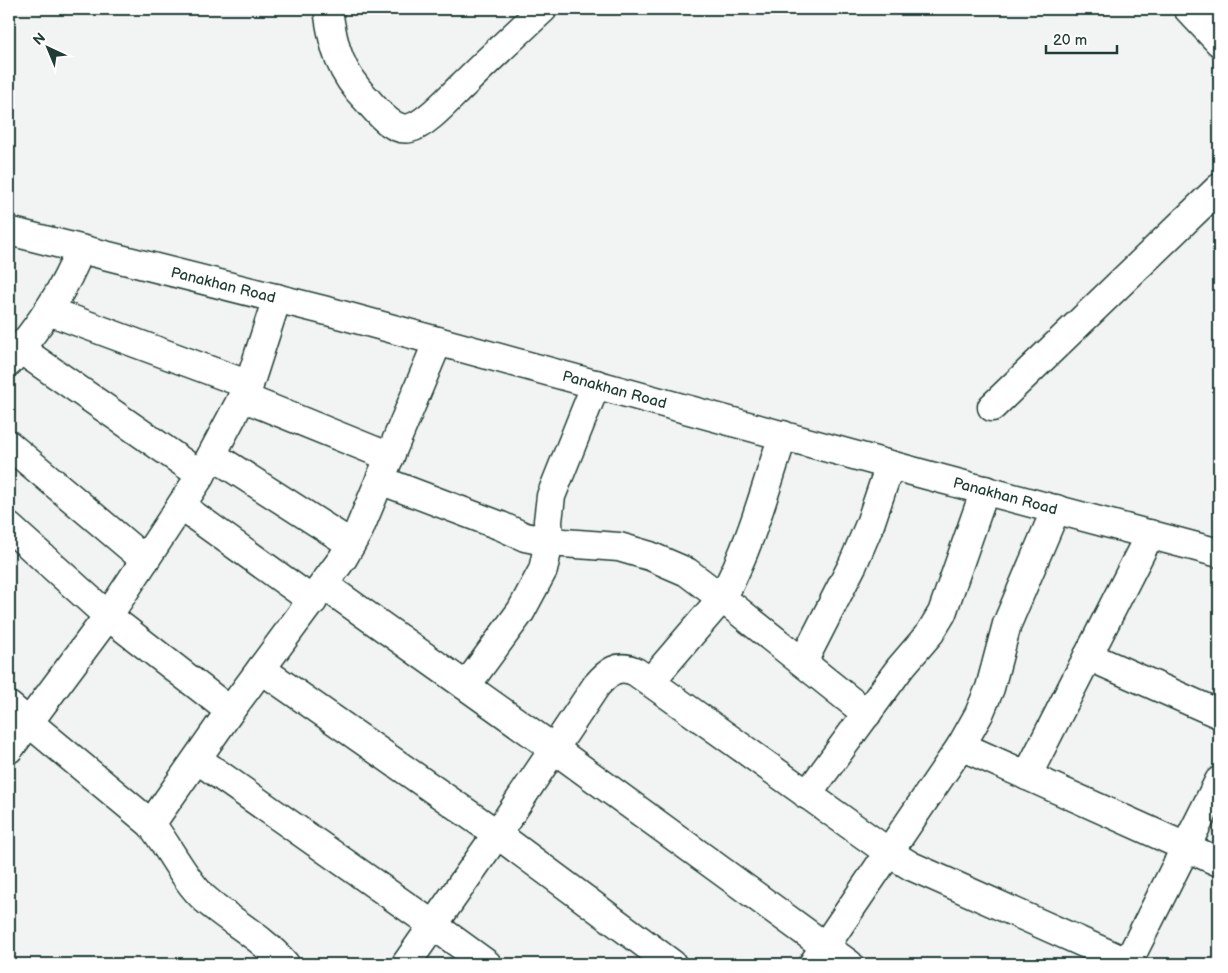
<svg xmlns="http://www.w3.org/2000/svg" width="1228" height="973" viewBox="0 0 1228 973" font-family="'Balsamiq Sans',sans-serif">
	<rect width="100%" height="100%" fill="#f2f3f3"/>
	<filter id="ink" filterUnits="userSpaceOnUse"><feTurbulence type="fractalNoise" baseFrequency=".02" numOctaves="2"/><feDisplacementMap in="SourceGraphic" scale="10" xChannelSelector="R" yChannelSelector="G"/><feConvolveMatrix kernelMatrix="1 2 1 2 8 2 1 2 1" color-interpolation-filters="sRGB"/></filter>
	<g filter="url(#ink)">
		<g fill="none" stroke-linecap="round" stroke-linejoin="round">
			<g stroke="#1f3d34" stroke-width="31">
				<g id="minor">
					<path d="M328 9C333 47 340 73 368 101 378 112 393 132 410 128 427 124 450 97 463 85 489 59 516 34 543 9"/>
					<path d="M1188 9 1219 42"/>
					<path id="s1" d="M9 231 331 312 923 474 1219 553"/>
					<path d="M49 311 249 385"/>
					<path d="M20 349 201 475"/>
					<path d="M9 362C38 328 64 292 80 250"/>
					<path d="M242 397 390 457"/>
					<path d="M992 407 1219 188"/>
					<path d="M9 445 145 560"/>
					<path d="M212 455 351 544"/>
					<path d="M380 480 501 526 525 537 549 542 619 547 650 556 687 572 732 606 867 714"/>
					<path d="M181 506 313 601"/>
					<path d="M9 527 108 616 230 711"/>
					<path d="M324 585 553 748 849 964"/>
					<path d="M1088 656 1219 714"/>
					<path d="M803 662 853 564 870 524 890 465"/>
					<path d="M261 669 497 834 672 964"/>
					<path d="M650 682 722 598C750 547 765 490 783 435"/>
					<path d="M466 686 521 611 543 570 549 542 548 521 551 496 596 384"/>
					<path d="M9 706 151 824C169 847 185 881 205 899 230 921 263 938 285 964"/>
					<path d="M961 746 1219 862"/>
					<path d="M9 749 108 616 201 475 249 385 277 298"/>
					<path d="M197 759 433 925 487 964"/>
					<path d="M1027 776 1150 534"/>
					<path d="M807 795 900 668 930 633 942 613 985 490"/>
					<path d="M151 824 230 711 343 558 359 530 438 341"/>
					<path d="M406 964 497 834 596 686C608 672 618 663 636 672L888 852 911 866 1131 964"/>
					<path d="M813 964 961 746 979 714 990 688 1007 624 1056 509"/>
					<path d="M1127 964 1219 781"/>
				</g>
			</g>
			<use href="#minor" stroke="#fff" stroke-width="28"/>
		</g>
	</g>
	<g text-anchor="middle" stroke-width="4" stroke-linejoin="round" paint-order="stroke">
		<g font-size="15" fill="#1f3d34" stroke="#fff">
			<text dy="5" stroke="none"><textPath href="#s1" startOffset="221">Panakhan Road</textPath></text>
			<text dy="5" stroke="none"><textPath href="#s1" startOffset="626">Panakhan Road</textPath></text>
			<text dy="5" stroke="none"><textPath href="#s1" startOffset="1031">Panakhan Road</textPath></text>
		</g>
	</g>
	<rect width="1228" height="973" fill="none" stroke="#fff" stroke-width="30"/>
	<rect x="15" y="15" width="1198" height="943" fill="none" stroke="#1f3d34" stroke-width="2" filter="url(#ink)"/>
	<g transform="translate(48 48) rotate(316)" stroke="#ffffff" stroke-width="4" paint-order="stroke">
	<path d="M0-4L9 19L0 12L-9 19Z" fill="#1f3d34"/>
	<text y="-8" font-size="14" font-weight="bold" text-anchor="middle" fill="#1f3d34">N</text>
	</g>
	<path d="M1046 45v8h71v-8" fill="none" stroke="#1f3d34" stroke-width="2.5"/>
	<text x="1053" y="45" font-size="15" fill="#1f3d34" stroke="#ffffff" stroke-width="4" paint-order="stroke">20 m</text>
</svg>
